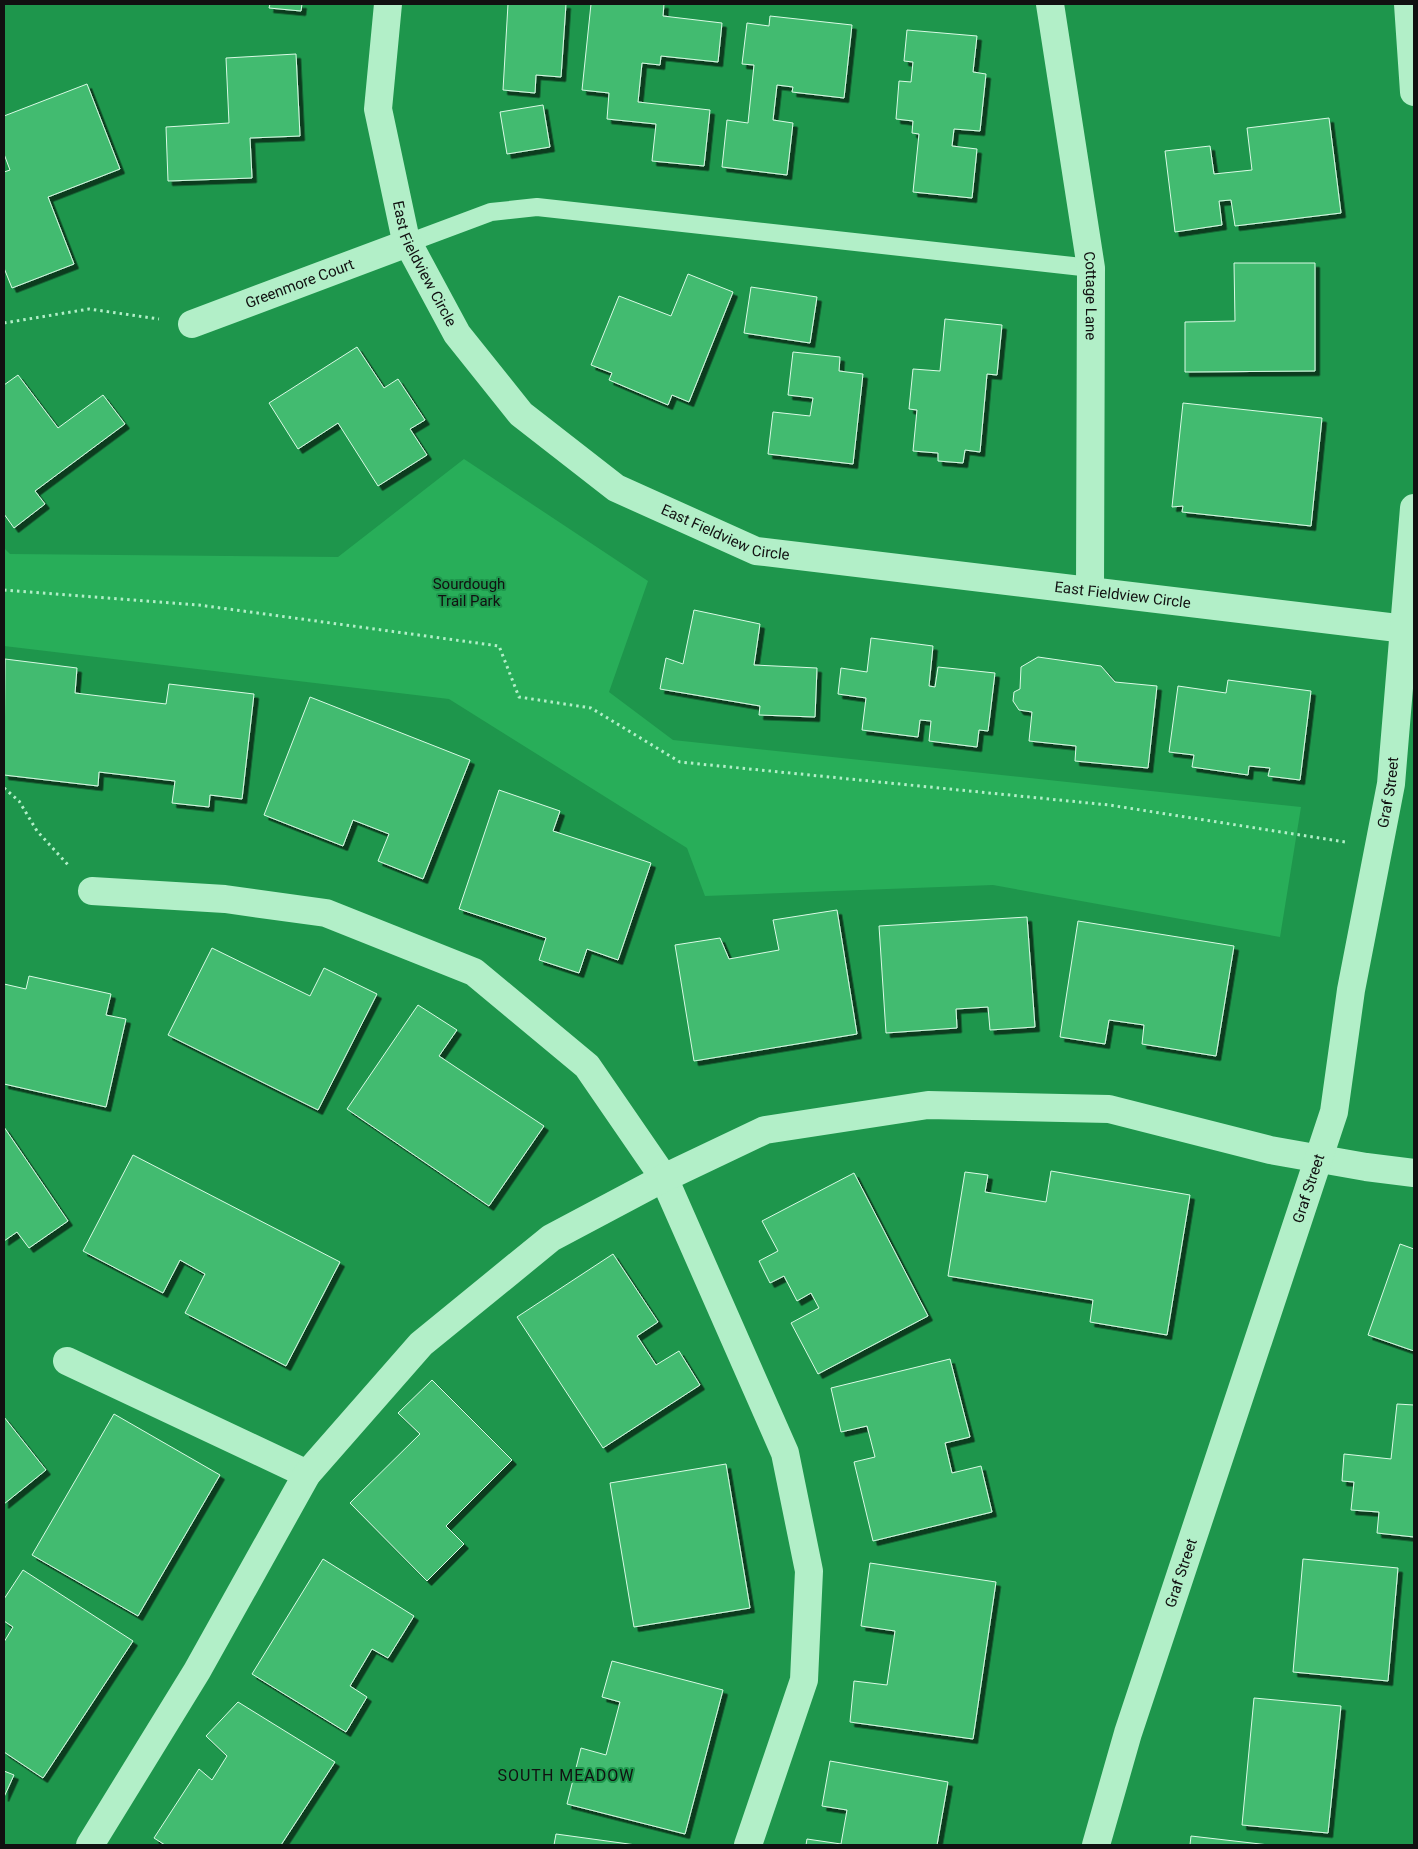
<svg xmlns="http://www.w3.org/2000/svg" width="1418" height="1849" viewBox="0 0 1418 1849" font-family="Roboto,sans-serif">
	<defs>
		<filter id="shadow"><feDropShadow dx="4.5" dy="4.5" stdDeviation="0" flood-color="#0009"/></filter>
	</defs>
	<rect width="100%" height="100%" fill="#1e964c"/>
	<path fill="#28ae59" d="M464 459 648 581 609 692 673 740 1301 807 1280 937 993 885 705 896 687 848 449 699 4 646V548L10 554 338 557Z"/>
	<path fill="#43bb6f" stroke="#d9fae5" filter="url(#shadow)" d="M270 4H302L301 11 269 8Z
		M508 4H566L561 77 536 75 535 93 503 90Z
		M591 4H664L663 16 722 23 718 62 661 56 660 65 642 63 638 102 710 110 704 166 652 161 656 124 607 119 609 93 582 90Z
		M770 16 852 25 844 98 792 92 793 87 777 85 773 120 793 123 787 175 722 167 727 120 748 123 754 65 742 64 747 23 769 26Z
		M907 30 977 36 973 72 986 74 980 131 954 129 952 146 977 149 972 198 913 192 919 134 912 133 913 121 896 119 899 81 911 82 913 62 904 61Z
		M296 54 300 136 250 138 252 178 168 181 166 127 229 123 226 58Z
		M87 84 120 169 48 197 74 264 12 288 4 268V172L10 170 4 154V116Z
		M543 105 550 147 507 154 500 112Z
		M1329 118 1341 213 1235 226 1231 200 1219 201 1222 225 1175 232 1165 151 1210 146 1214 174 1252 170 1247 128Z
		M1234 263H1315V371L1185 372V322L1235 321Z
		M688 274 733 292 689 402 672 395 668 405 609 380 612 373 591 365 619 296 671 316Z
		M751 287 817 297 810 343 744 333Z
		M945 319 1002 325 997 375 987 374 980 452 965 450 963 463 938 461V453L913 451 917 410 909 409 913 369 940 371Z
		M357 347 384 388 398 379 425 420 410 429 427 455 378 486 338 423 298 449 269 403Z
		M793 352 840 357 839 371 863 374 853 464 768 454 773 412 810 416 813 398 788 395Z
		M18 375 58 428 103 395 125 424 35 491 45 504 14 528 4 514V385Z
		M1183 403 1322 418 1311 526 1182 512 1183 506 1172 507Z
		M694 610 760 624 754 665 817 668 815 717 759 715 760 706 660 689 666 658 683 664Z
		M871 638 933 646 929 686 935 687 938 667 995 673 988 731 979 730 977 747 929 741 931 721 920 720 918 737 862 730 866 698 838 694 841 668 867 672Z
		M1038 657 1101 666 1115 682 1157 686 1148 768 1075 761 1076 746 1029 741 1032 712 1019 710 1013 701 1014 692 1020 689 1021 667Z
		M5 659 77 668 75 693 166 704 169 684 254 694 242 799 210 795 209 807 172 803 175 781 99 772 98 786 4 775Z
		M1228 680 1311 691 1300 780 1268 776 1270 768 1249 766 1248 775 1192 767 1194 755 1169 752 1178 686 1226 693Z
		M310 697 470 760 423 879 378 861 389 834 353 820 343 846 264 815Z
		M499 790 560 811 553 831 651 863 618 960 587 949 579 973 539 960 546 938 459 909Z
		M837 910 857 1034 694 1061 675 945 720 938 729 959 779 950 773 920Z
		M1027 917 1035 1027 990 1030 988 1007 956 1009 957 1028 886 1033 879 926Z
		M1078 921 1234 946 1216 1056 1142 1044 1144 1025 1109 1020 1105 1044 1060 1037Z
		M212 948 310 996 324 968 377 994 318 1110 168 1035Z
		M29 976 111 994 106 1015 126 1019 106 1107 4 1084V984L26 989Z
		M418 1005 457 1030 439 1056 544 1126 489 1206 347 1109Z
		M4 1127 68 1221 29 1248 17 1232 4 1241Z
		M133 1155 340 1262 286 1366 185 1313 205 1274 180 1260 163 1293 83 1251Z
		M1051 1171 1190 1195 1167 1335 1090 1322 1093 1300 948 1276 965 1172 988 1175 985 1192 1046 1202Z
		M854 1173 928 1316 818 1374 791 1323 819 1308 811 1293 797 1301 784 1276 770 1283 759 1261 778 1251 762 1221Z
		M1400 1244 1414 1249V1351L1368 1335Z
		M613 1254 658 1322 637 1336 656 1365 679 1351 700 1385 603 1448 517 1317Z
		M950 1359 970 1437 945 1443 952 1473 981 1466 992 1512 873 1541 854 1462 875 1457 867 1426 841 1432 831 1388Z
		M432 1380 512 1460 446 1526 464 1544 427 1581 350 1503 420 1434 398 1413Z
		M1397 1404 1414 1405V1537L1377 1533 1379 1512 1351 1510 1354 1482 1342 1481 1344 1454 1391 1459Z
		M114 1414 220 1475 138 1616 32 1555Z
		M4 1417 46 1470 4 1504Z
		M726 1464 750 1608 634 1627 610 1483Z
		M323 1559 414 1616 388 1658 372 1649 350 1686 367 1697 346 1732 252 1674Z
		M1303 1559 1398 1568 1388 1681 1293 1672Z
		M870 1563 996 1582 973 1739 850 1722 854 1681 887 1685 895 1631 861 1626Z
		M23 1570 133 1641 43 1778 4 1752V1642L13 1627 4 1621V1599Z
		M612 1661 723 1690 685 1834 567 1804 581 1748 606 1755 620 1702 602 1697Z
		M1254 1698 1341 1706 1328 1833 1242 1825Z
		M238 1702 335 1762 281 1845H165L154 1838 199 1769 212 1780 227 1756 206 1736Z
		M830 1761 948 1782 937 1845H806L807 1839 841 1844 847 1810 822 1806Z
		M4 1771 14 1775 4 1797Z
		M556 1834 636 1845H554Z
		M1191 1836 1269 1845H1190Z"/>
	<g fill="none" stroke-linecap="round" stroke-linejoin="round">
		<path stroke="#b2efc8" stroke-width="3" stroke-dasharray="2.5 4" stroke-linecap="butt" d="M4 323 89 309 159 319
			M4 590 199 605 499 646 519 697 591 708 680 762 1109 805 1345 842
			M4 788 19 801 37 831 70 867"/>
		<path stroke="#b2efc8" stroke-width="18" d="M408 243 491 212 537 207 1091 268"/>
		<g stroke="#b2efc8" stroke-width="28">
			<path id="s1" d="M388 4 378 109 405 236 408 243 457 334 521 414 616 488 756 551 1414 630"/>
			<path id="s2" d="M1050 4 1091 268 1090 591"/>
			<path d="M1408 4 1414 92"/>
			<path id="s3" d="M192 324 408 243"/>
			<path d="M92 891 225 899 326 913 474 972 587 1066 664 1178 785 1453 809 1571 804 1680 748 1845"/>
			<path d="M67 1361 307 1474"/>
			<path d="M90 1845 197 1671 307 1474 421 1344 551 1238 664 1178 765 1130 928 1105 1109 1109 1270 1150 1366 1167 1414 1173"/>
			<path id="s4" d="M1096 1845 1128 1733 1334 1112 1351 990 1391 784 1414 508"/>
		</g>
	</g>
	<g text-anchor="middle" stroke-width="4" stroke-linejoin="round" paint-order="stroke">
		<g font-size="15" fill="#111" stroke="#1e964c">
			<text dy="5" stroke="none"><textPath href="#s1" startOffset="268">East Fieldview Circle</textPath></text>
			<text dy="5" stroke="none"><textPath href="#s3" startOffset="115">Greenmore Court</textPath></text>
			<text dy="5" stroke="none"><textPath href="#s2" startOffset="295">Cottage Lane</textPath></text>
			<text dy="5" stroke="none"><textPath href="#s1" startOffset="688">East Fieldview Circle</textPath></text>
			<text dy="5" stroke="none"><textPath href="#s1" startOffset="1092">East Fieldview Circle</textPath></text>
			<text dy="5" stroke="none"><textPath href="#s4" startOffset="1095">Graf Street</textPath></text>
			<text dy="5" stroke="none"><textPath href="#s4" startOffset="690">Graf Street</textPath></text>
			<text dy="5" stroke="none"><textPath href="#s4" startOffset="285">Graf Street</textPath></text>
		</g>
		<g font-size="15" fill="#111" stroke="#1e964c">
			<text x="469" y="589">Sourdough<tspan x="469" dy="17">Trail Park</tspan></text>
		</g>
		<g font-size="16" letter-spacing="1" fill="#111" stroke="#1e964c">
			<text x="566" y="1781">SOUTH MEADOW</text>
		</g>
	</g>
	<rect width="1418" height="1849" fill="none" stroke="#111111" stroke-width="10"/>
</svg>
